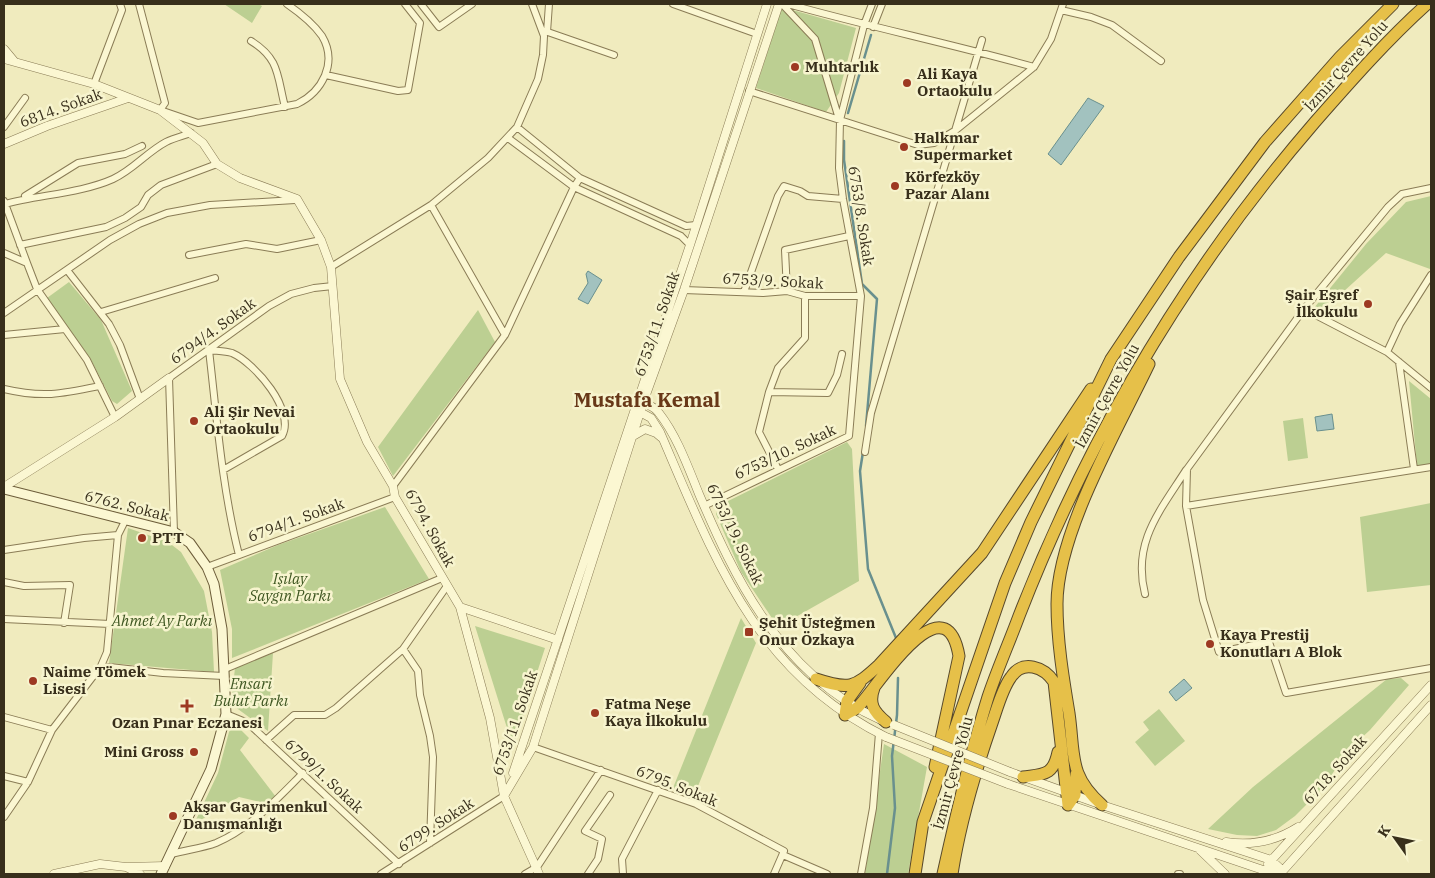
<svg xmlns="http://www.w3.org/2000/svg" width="1435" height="878" viewBox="0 0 1435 878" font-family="'IBM Plex Serif',serif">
	<rect width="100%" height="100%" fill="#f0ebbe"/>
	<path fill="#bccf92" d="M224 4H258L262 6 252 23Z
		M782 7 856 28 839 93 826 112 756 88Z
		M1431 196 1430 269 1386 253 1321 312 1314 308 1366 244 1406 202Z
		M69 282 101 320 132 391 117 404 112 401 90 358 47 298Z
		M478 310 495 342 393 476 378 447Z
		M1409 381 1431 399V464L1417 466Z
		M1303 418 1308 458 1288 461 1283 421Z
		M847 442 852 449 859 581 778 627 741 572 716 514 720 505Z
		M1431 503V585L1367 592 1360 517Z
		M385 507 429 579 232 658V629L220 570 278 545Z
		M128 528 168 542 181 552 204 591 212 632 214 672 109 663Z
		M741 618 756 643 694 796 673 788Z
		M475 626 545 648 513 747Z
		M273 653 268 731 231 704 235 668Z
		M1401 678 1409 685 1370 730 1345 753 1325 786 1295 816 1276 830 1257 836 1237 835 1208 829 1253 787 1387 679Z
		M1159 709 1185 741 1155 766 1135 742 1149 730 1143 722Z
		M234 723 249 738 240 750 276 797 268 804 239 797 194 824 218 773 229 732Z
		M884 744 927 767 908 874H865Z"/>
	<path fill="#a2c2bf" stroke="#69908e" d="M1088 98 1104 106 1061 165 1048 154Z
		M588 271 602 280 588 304 578 299 588 283 586 274Z
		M1332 414 1334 429 1317 431 1315 417Z
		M1184 679 1192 688 1176 701 1169 692Z"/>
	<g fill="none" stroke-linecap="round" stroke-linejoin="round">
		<path stroke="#69908e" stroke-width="2.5" d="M848 113 871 35
			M844 141V160L862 284 877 299 866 426
			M863 452 860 471 868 569 896 638
			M887 874 895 808 892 756 897 715 898 678"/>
		<g stroke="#8a7c56" stroke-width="8">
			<path id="minor" d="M139 4 165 103 160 110 198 123 297 104C322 92 338 63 322 36 313 23 300 13 287 4
				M421 4 439 27 472 4
				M673 4 757 34
				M782 4 815 39 839 119
				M788 4C870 27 952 44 1034 67
				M1061 10 1091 17 1112 25 1161 61
				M873 27 882 4
				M542 30 614 55
				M547 32 549 4
				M251 41C280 59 277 76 285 107
				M326 75 398 91 408 90 420 23 405 4
				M94 84 122 10 120 4
				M749 91 918 145 934 143 956 130 1034 67 1051 39 1063 4
				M4 127 25 98
				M517 127 580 178 686 226 696 225
				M508 138 574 187 681 236 690 245
				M1431 188 1402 194 1388 207 1304 309 1187 469 1186 506 1203 600 1219 652 1269 642 1286 693 1431 668
				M25 196 78 163 125 154 142 146
				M4 201 27 263
				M5 204C38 195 82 193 113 179 133 170 147 152 166 142 174 138 183 136 191 133
				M20 245 106 227 125 218 141 207 148 195 161 185 217 164
				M4 253 27 263 37 289 87 360 115 417
				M189 255 246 244 277 249 321 240
				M331 267 431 205 488 158 517 127 538 79 543 55 544 36 532 4
				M67 270 109 324 120 345 140 399
				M684 290 763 293 787 291 805 296H861
				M787 291 785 250 849 236
				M744 292 778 196 784 186 800 191 808 196 843 199
				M1304 309 1387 352 1431 388
				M101 312 215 278
				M4 313 110 240 139 224 167 213 210 205 295 200
				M4 335 65 329
				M505 335 574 187 580 178
				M1387 352 1400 324 1431 275
				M1399 362 1414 469
				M4 389C43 398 61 394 100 386
				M769 392 778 368 805 338V296
				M865 452 871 413 982 40
				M778 469 759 432 769 392 828 393 837 375 842 354
				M223 470 282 436C296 411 255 363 232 353 225 351 216 351 209 350 217 419 222 488 239 555
				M393 486 505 335 431 205
				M704 506 849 436 861 296 843 199 839 168 840 120 864 25 872 4
				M1186 506 1431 467
				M174 532 169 378 269 306 291 294 314 288 333 286
				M4 550 84 538 118 535
				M207 567 395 497
				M4 582 24 586 70 585 64 623
				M1145 594C1132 542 1160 511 1186 470
				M4 619 110 624
				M403 649 418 671 420 695 430 736 433 757 430 843
				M101 666 163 673 224 676
				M225 669 442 578
				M226 714 248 723 399 864
				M4 717 52 730
				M266 740 294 715H325L336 708 403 649 447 586
				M533 747 696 804 784 851 774 874
				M4 776 28 782
				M4 817 28 782 52 730 101 666 107 652 118 535 126 519
				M171 854C186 850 203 848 216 843 250 829 278 798 303 773
				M783 855 827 874
				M381 874 504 796
				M525 874 537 867 601 770
				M588 874 598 859 602 839 585 831 610 795
				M623 874 622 859 658 790
				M861 874 873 808 879 733
				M1178 874H1180"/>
		</g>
		<g stroke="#8a7c56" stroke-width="9">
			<path id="tertiary" d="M4 49 14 61
				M4 59 94 84 160 110 203 143 217 164 240 178 297 199 321 240 331 267 340 379 367 442 393 486 395 497 460 607 490 718 504 796 539 874
				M4 144 47 126 128 98
				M639 402C647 404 654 406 659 413 677 436 688 467 699 494 717 536 736 578 762 616 791 659 832 699 881 720
				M638 411 651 418 660 432C714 557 755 673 886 737
				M633 436 645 429 656 433 662 438
				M4 487 115 417 169 378
				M460 607 558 640
				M1010 772 1102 805 1271 860 1282 870
				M513 773 690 245 767 4
				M1008 784 1263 870H1282
				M504 796 533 747 643 403 684 290 779 4
				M1226 842C1252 846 1276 841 1298 827
				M1200 850 1225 874
				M1268 864 1431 685
				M128 868 140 874
				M54 874 100 864 126 867 165 866
				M1280 874 1431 705"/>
		</g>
		<g stroke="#6c5c39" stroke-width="11">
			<path id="secondary" d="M4 489 174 532 190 543 207 567 214 584 222 629 226 714 211 769 161 874"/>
		</g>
		<g stroke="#57482b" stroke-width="13">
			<path id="motorway" d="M816 679C849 690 854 688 879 665L982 553 1091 389
				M874 688C868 704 874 712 886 722
				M845 715C849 712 855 710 858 707 876 689 945 576 959 656L935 767
				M845 715 847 701 860 683
				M1023 777C1044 774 1053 776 1058 752
				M1068 805 1075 795 1076 774
				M1102 805C1068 775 1075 755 1069 713 1063 677 1057 640 1057 604 1057 533 1118 429 1149 364
				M915 874 923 822 1005 583 1031 522 1111 359 1179 257 1265 142 1340 57 1393 4
				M943 874C956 815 970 755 988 697 997 670 1009 643 1019 616 1089 436 1188 269 1315 122 1351 81 1387 40 1427 4
				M952 874C960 823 975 772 992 723 997 709 1002 689 1011 677 1023 659 1044 667 1054 682L1068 805"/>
		</g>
		<use href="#minor" stroke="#fbf7d2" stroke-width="6"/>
		<use href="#tertiary" stroke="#fbf7d2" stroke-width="8"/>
		<use href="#secondary" stroke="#fbf7d2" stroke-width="9"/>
		<use href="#motorway" stroke="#e6c049" stroke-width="11"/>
		<g stroke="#8a7c56" stroke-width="9" stroke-linecap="butt">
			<path id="tertiary-bridge" d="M894 725 1010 772
				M886 737 1008 784"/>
		</g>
		<use href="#tertiary-bridge" stroke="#fbf7d2" stroke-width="8"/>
	</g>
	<g fill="#9d3922" stroke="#f7f4ce" stroke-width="2">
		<circle cx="795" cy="67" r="5"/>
		<circle cx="907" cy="83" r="5"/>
		<circle cx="904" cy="147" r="5"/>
		<circle cx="895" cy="186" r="5"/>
		<circle cx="1368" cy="304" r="5"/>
		<circle cx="194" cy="421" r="5"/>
		<circle cx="142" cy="538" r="5"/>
		<rect x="744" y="627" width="10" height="10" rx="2.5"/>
		<circle cx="1210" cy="644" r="5"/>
		<circle cx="33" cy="681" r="5"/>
		<path d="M184.5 698.5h5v5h5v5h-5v5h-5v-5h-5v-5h5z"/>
		<circle cx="595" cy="713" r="5"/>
		<circle cx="194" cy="752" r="5"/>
		<circle cx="173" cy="816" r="5"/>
	</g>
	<g text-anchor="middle" stroke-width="5" stroke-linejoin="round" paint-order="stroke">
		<g font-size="15" fill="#382f1b" stroke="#f7f4ce">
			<text transform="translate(1346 66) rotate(-48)" y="5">İzmir Çevre Yolu</text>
			<text transform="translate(61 108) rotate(-20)" y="5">6814. Sokak</text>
			<text transform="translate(861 216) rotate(81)" y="5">6753/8. Sokak</text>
			<text transform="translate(773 281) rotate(3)" y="5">6753/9. Sokak</text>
			<text transform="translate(657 324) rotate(-71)" y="5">6753/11. Sokak</text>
			<text transform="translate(213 331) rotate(-36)" y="5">6794/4. Sokak</text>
			<text transform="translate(1107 396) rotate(-61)" y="5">İzmir Çevre Yolu</text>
			<text transform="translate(785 452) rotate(-25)" y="5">6753/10. Sokak</text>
			<text transform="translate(127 506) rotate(14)" y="5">6762. Sokak</text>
			<text transform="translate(296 520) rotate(-20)" y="5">6794/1. Sokak</text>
			<text transform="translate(430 528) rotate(61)" y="5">6794. Sokak</text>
			<text transform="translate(735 534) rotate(64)" y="5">6753/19. Sokak</text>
			<text transform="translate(515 723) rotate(-71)" y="5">6753/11. Sokak</text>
			<text transform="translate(1335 770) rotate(-48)" y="5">6718. Sokak</text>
			<text transform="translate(953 773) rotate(-75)" y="5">İzmir Çevre Yolu</text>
			<text transform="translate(324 776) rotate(43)" y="5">6799/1. Sokak</text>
			<text transform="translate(677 786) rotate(22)" y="5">6795. Sokak</text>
			<text transform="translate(436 825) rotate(-33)" y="5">6799. Sokak</text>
		</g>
		<g font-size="15" font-weight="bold" fill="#382f1b" stroke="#f7f4ce" text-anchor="start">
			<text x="805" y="72">Muhtarlık</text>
			<text x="917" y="79">Ali Kaya<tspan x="917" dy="17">Ortaokulu</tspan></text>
			<text x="914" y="143">Halkmar<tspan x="914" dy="17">Supermarket</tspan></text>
			<text x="905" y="182">Körfezköy<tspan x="905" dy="17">Pazar Alanı</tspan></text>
			<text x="1358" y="300" text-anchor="end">Şair Eşref<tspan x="1358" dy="17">İlkokulu</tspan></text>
			<text x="204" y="417">Ali Şir Nevai<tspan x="204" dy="17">Ortaokulu</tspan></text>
			<text x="152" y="543">PTT</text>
			<text x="759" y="628">Şehit Üsteğmen<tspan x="759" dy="17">Onur Özkaya</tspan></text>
			<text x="1220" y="640">Kaya Prestij<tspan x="1220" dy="17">Konutları A Blok</tspan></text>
			<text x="43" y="677">Naime Tömek<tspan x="43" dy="17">Lisesi</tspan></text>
			<text x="605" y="709">Fatma Neşe<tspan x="605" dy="17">Kaya İlkokulu</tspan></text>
			<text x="187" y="728" text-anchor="middle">Ozan Pınar Eczanesi</text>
			<text x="184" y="757" text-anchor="end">Mini Gross</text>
			<text x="183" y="812">Akşar Gayrimenkul<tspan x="183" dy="17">Danışmanlığı</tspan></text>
		</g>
		<g font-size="15" font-style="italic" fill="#3e5621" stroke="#f7f4ce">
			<text x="290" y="584">Işılay<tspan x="290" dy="17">Saygın Parkı</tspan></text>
			<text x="162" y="626">Ahmet Ay Parkı</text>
			<text x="251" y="689">Ensari<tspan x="251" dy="17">Bulut Parkı</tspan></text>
		</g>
		<g font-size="20" font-weight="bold" fill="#683818" stroke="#f7f4ce">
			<text x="647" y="407">Mustafa Kemal</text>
		</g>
	</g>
	<rect width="1435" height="878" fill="none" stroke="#382f1b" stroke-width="10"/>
	<g transform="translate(1395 838) rotate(303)" stroke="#f7f4ce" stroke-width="4" paint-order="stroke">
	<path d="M0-4L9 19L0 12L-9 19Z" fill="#382f1b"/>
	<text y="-8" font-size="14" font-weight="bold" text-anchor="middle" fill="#382f1b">K</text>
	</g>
</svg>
